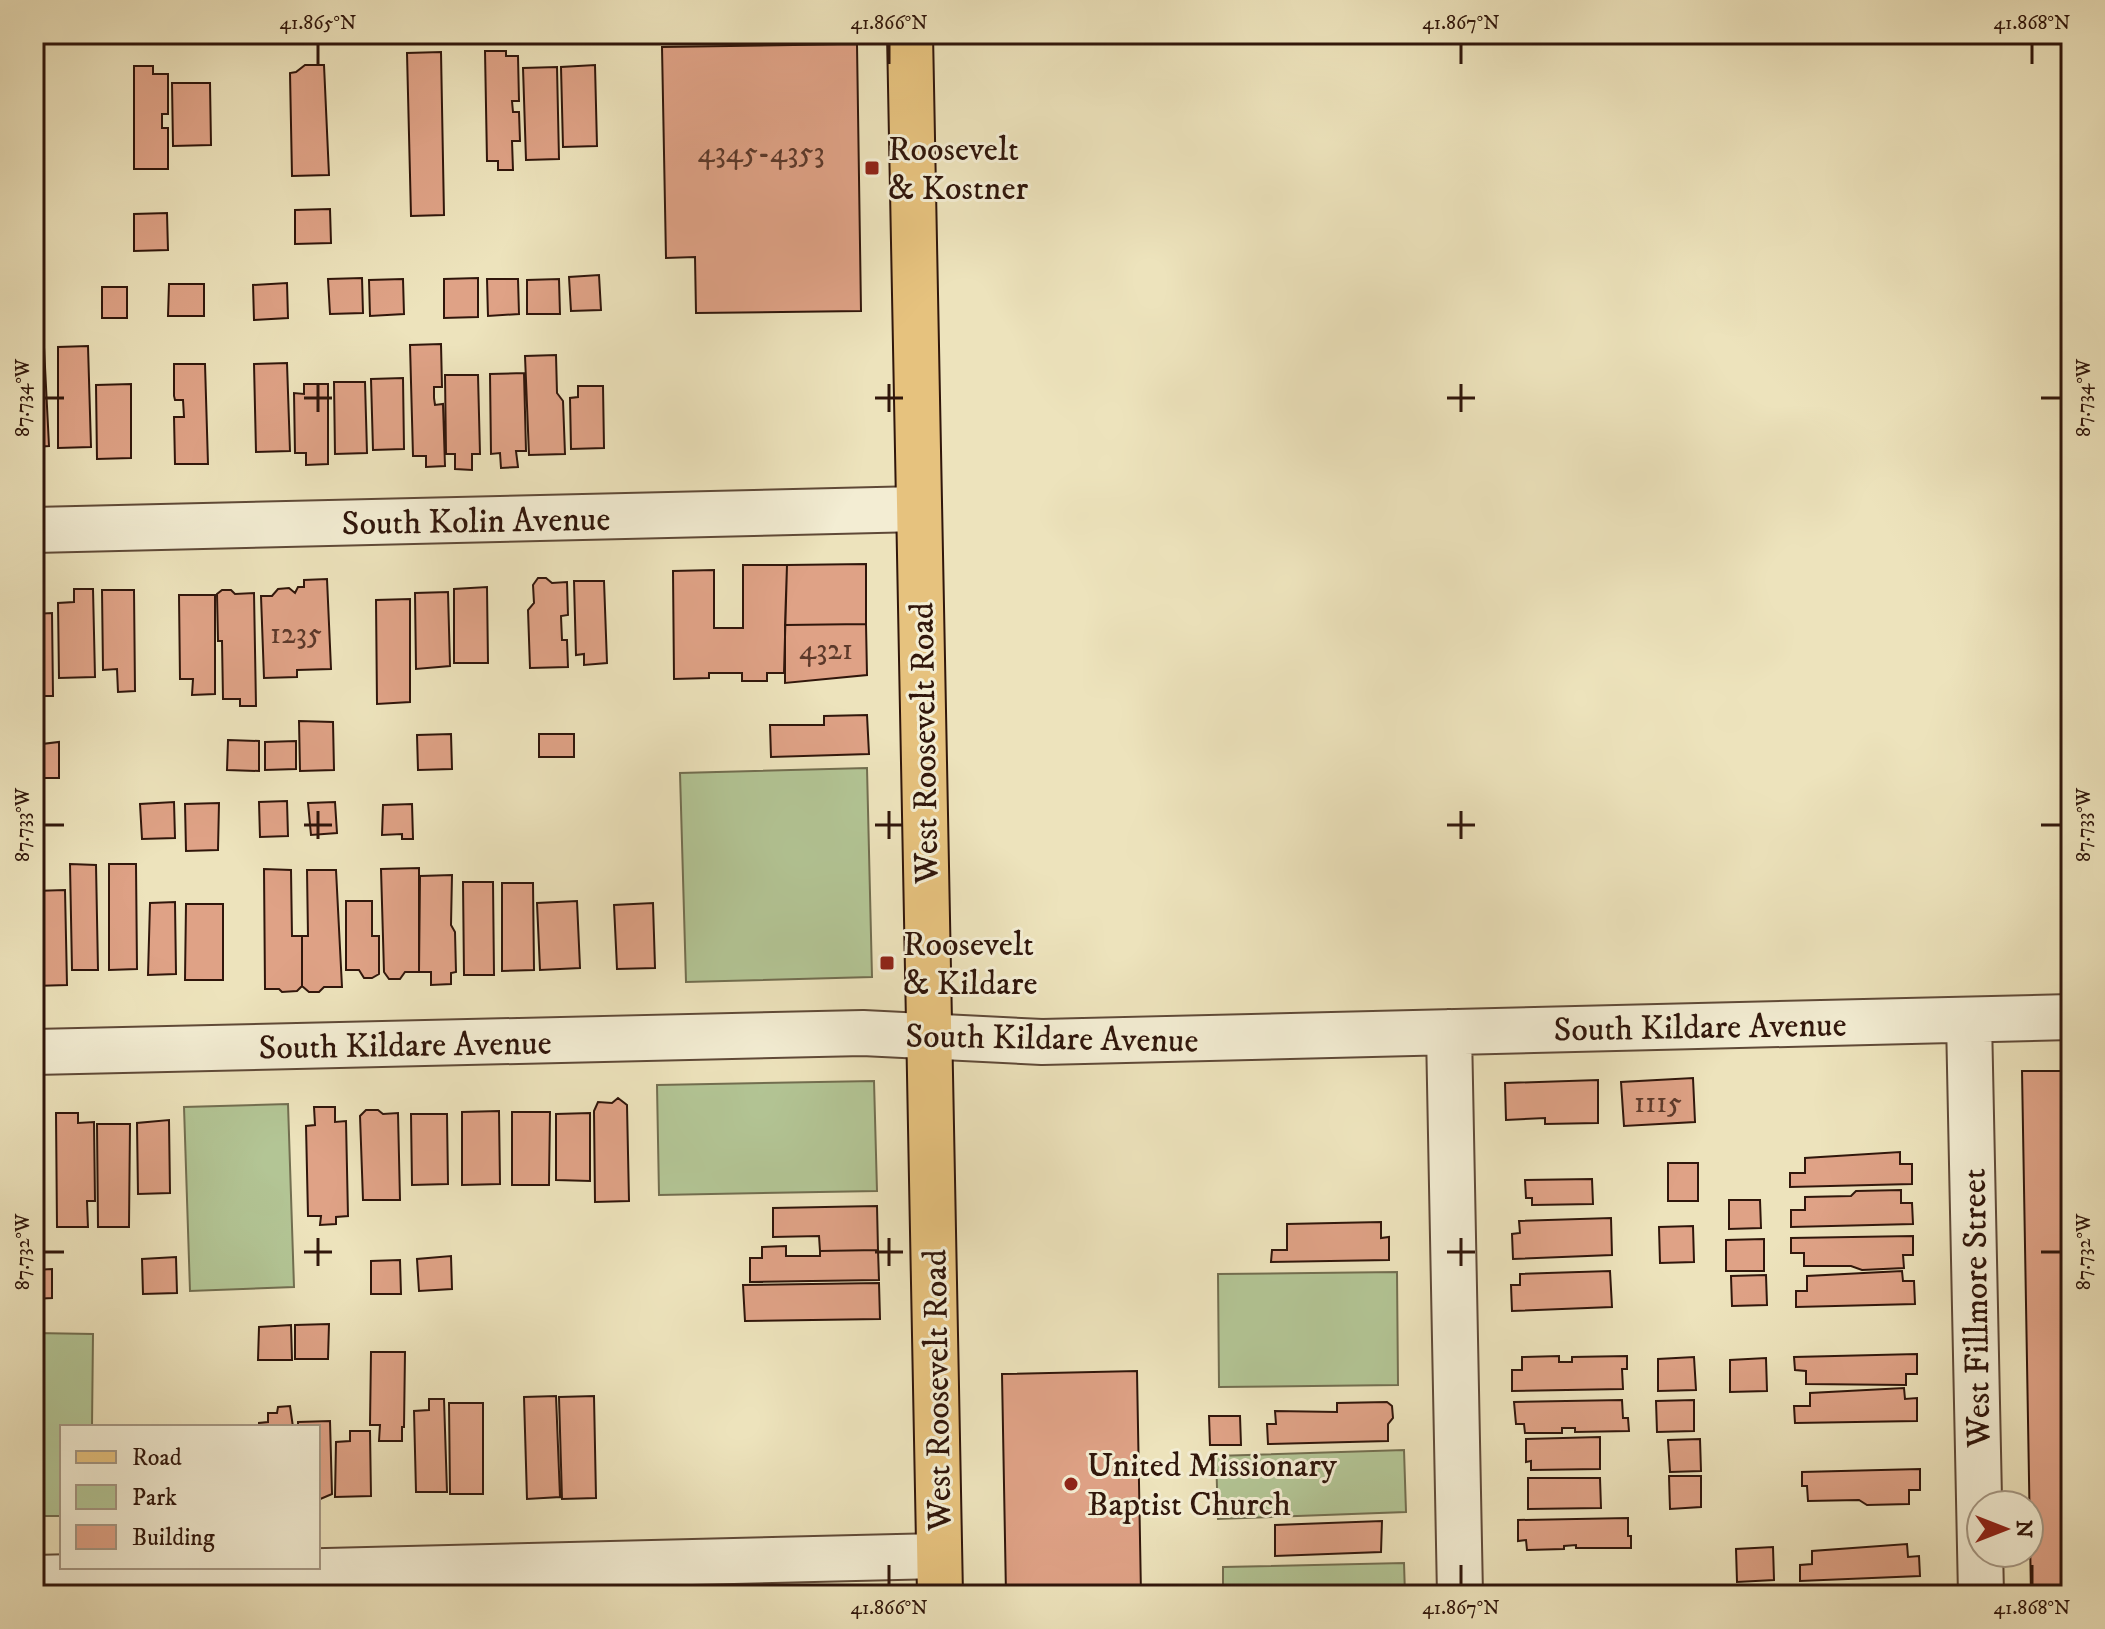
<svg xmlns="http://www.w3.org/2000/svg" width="2105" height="1629" viewBox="0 0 2105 1629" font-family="'IM FELL DW Pica',serif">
	<rect width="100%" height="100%" fill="#ede3bc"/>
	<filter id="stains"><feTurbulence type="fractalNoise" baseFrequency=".0025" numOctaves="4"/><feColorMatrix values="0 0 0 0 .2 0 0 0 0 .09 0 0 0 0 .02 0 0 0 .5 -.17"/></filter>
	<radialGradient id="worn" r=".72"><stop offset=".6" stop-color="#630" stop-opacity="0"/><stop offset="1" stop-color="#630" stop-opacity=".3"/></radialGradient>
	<path fill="#b3c595" stroke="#726e50" stroke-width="2" d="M867 768 872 977 686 982 680 773Z
		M874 1081 877 1191 659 1195 657 1085Z
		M288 1104 294 1287 190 1291 184 1107Z
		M1397 1272 1398 1385 1219 1387 1218 1274Z
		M34 1333 93 1334 92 1427H62V1516H34Z
		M1404 1450 1406 1512 1218 1519 1216 1456Z
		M1404 1563 1405 1595H1223V1567Z"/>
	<path fill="#dfa286" stroke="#30160b" stroke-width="2" d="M857 44 861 311 696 313 695 257 666 258 662 47Z
		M485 51H506V56H518L519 101H512L513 112H519L520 141H512L513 170H498V161H487Z
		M441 52 444 215 411 216 407 53Z
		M305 65H324L329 175 292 176 290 73 296 72Z
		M595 65 597 146 563 147 561 67Z
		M134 66H153V74H168V114H162V128H168V169H134Z
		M557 67 559 159 526 160 523 68Z
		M172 83H210L211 145 173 146Z
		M330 209 331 243 295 244V210Z
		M167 213 168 250 134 251V214Z
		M599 275 601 310 571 311 569 277Z
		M362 278 363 313 330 314 328 279Z
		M478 278V317L444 318V279Z
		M403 279 404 314 370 316 369 280Z
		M487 279H518L519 314 488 316Z
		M559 279 560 314H527V280Z
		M287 283 288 318 254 320 253 285Z
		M169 284H204V316H168Z
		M102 287H127V318H102Z
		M441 344 442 387H434V398L435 405 443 404 445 466 426 467V456H413L410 345Z
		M88 346 91 447 58 448V347Z
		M44 347 49 446 34 447V348Z
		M556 355 557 393 563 401 565 454 529 455 525 356Z
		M287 363 290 451 256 452 254 364Z
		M174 364H205L208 464H175L174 417H184L183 400H175L174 396Z
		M524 373 526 451H516L518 467 501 468 500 453 491 454 490 374Z
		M445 375H478L480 454H472V470L455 469V454H446Z
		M403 378 404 449 373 450 371 379Z
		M334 382H365L367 453 335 454Z
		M131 384V458L97 459 96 385Z
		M304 384H328V464L306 465V453H295L294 393 304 394Z
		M578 386H603L604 448 571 449 570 398 578 397Z
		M866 564V624L785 625 787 565Z
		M743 565H787L784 673H767V681H742V673H709V678L674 679 673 571 714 570V628H743Z
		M538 578H546L552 583 567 582 568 615 561 616 562 640H567L568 667 530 668 528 610 534 603 533 585Z
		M327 579 331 669 297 670V677L264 678 261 596H272L278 589 289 588 295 593 298 587H304V580Z
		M574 581H604L607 663 584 665V654L576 655Z
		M487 587 488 663H454V589Z
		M74 589H93L95 677 59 678 58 603 74 602Z
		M102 590H134L135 691 118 692 117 669 103 670Z
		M222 590H231L235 594 254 593 256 706H240V699H223L222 641H218L217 594Z
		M448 592 450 666 416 669 415 593Z
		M179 595H215V694L192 695 193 679H180Z
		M410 599V702L377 704 376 600Z
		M52 613 53 696H44V683L34 684V614Z
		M866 624 867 675 785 683V625Z
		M867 715 869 754 771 757 770 725H824V716Z
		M299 721 333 722 334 770 300 771Z
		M451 734 452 769 418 770 417 735Z
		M539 734H574V757H539Z
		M228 740 259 741V771L227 770Z
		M296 741V769L265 770V742Z
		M59 742V778H34V745Z
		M287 801 288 836 260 837 259 802Z
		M174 802 175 838 142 839 140 804Z
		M335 802 337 833 311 835 308 803Z
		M219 803 218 850 186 851 185 804Z
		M412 804 413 839H402V834L382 835 383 805Z
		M70 864 96 865 98 970H72Z
		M109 864H136L137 969 109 970Z
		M419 868V972H405L400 979H389L384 972 381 869Z
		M264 869 291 870 292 936H302V986L297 991 282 992 279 989H265Z
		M307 870H336L342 987H324L319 992H309L302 986V936H308Z
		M452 875 451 925 455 932 456 972 451 973V984L431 985V972H419L420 876Z
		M463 882H493L494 975H464Z
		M502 883H533L534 970 502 971Z
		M65 890 67 985 34 986V891Z
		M346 901H372V936H379V974L372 978H364L359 970H346Z
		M577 901 580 968 540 970 537 903Z
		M175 902 176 974 148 975 150 903Z
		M653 903 655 968 617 969 614 905Z
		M186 904H223V980H185Z
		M2022 1071H2071V1595H2031Z
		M1693 1078 1695 1122 1624 1126 1621 1082Z
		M1598 1080V1123L1545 1124V1118L1506 1120 1505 1083Z
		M618 1098 627 1105 629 1201 595 1202 594 1111 598 1102 612 1103Z
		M314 1107H335V1122L346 1121 348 1216 336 1217V1224L320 1225 321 1216H308L306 1126 315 1125Z
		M366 1110H378L383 1114 398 1113 400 1200H363L360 1116Z
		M499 1111 500 1184 462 1185V1112Z
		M512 1112H550L549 1185H512Z
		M56 1113H78V1123L94 1122 95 1201H87L88 1227H57Z
		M590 1113V1181L556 1180V1114Z
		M411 1114H447L448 1184 412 1185Z
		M169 1120 170 1193 138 1194 137 1123Z
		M97 1124H130L129 1227H98Z
		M34 1126H38L39 1228H34Z
		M1900 1152V1164H1912V1184L1790 1187V1173H1805V1158Z
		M1668 1163H1698V1201H1668Z
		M1592 1179 1593 1204 1532 1205V1198H1526L1525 1180Z
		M1901 1190V1203H1912L1913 1224 1791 1227V1210H1805V1197L1851 1196 1856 1191Z
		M1729 1200H1760L1761 1228 1729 1229Z
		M877 1206 878 1250 820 1251 819 1236 773 1237V1208Z
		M1611 1218 1612 1255 1513 1259 1512 1234 1520 1233 1519 1221Z
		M1381 1222V1238L1389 1237V1260L1271 1262 1272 1250H1287V1224Z
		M1693 1226 1694 1262 1660 1263 1659 1227Z
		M1913 1236V1255H1903L1904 1268 1862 1270 1851 1266H1804V1253H1791V1238Z
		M1764 1239V1271H1726V1240Z
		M786 1246V1256H820V1251L878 1250 879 1280 750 1282V1258H762V1247Z
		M451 1256 452 1289 419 1291 417 1259Z
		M176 1257 177 1293 143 1294 142 1259Z
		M400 1260 401 1294H371V1261Z
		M52 1269V1298L34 1299V1270Z
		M1610 1271 1612 1307 1512 1311 1511 1285H1520V1274Z
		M1902 1271 1903 1281H1914L1915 1304 1796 1307V1291H1807V1276Z
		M1766 1275 1767 1305 1732 1306 1731 1276Z
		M879 1283 880 1319 745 1321 743 1285Z
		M329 1324 328 1359H295V1325Z
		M291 1325 292 1360H258L259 1327Z
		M371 1352H405L404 1427H402V1441H379L380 1425H370Z
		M1917 1354V1374H1906V1385L1806 1384V1371L1795 1370 1794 1357Z
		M1559 1356V1362H1572V1357L1627 1356V1369H1622L1623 1389 1512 1391V1370H1522V1357Z
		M1694 1357 1696 1390 1658 1391V1359Z
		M1766 1358 1767 1391 1730 1392V1360Z
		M1137 1371 1141 1595H1006L1002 1374Z
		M1904 1388 1905 1399 1917 1398V1421L1795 1423 1794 1406H1810V1393Z
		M556 1396 560 1497 527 1499 524 1397Z
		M594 1396 596 1498 562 1499 559 1397Z
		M429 1399H444L447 1492H416L414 1411 429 1410Z
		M1622 1400 1623 1418H1628L1629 1431 1575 1432V1428H1562V1433H1525L1524 1424H1516L1514 1402Z
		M1694 1400V1431L1657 1432 1656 1401Z
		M1387 1402 1392 1406 1393 1418 1388 1424V1441L1268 1444 1267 1424H1276L1275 1411 1337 1412V1403Z
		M449 1403H483V1494H450Z
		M290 1406 293 1427H259V1423L268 1422V1413H277L278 1407Z
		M1209 1416H1240L1241 1445H1210Z
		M330 1421 332 1494 318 1500V1427H298V1422Z
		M350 1431H370L371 1496 335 1497 336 1442 350 1441Z
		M1600 1437V1469L1531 1470V1461L1526 1462V1439Z
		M1700 1439 1701 1471 1670 1472 1668 1440Z
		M1920 1469V1490H1909V1504L1867 1505 1859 1500 1808 1501 1807 1486H1802V1472Z
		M1669 1476H1701V1507L1670 1509Z
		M1528 1478H1600L1601 1508 1528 1509Z
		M1628 1518V1536H1631V1548H1576V1545L1564 1546V1549L1527 1550 1526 1540 1518 1541V1520Z
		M1382 1521 1381 1552 1275 1556V1525Z
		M1907 1544 1908 1557 1919 1556 1920 1576 1800 1581V1565L1812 1564V1551Z
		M1773 1547 1774 1580 1737 1582 1736 1549Z"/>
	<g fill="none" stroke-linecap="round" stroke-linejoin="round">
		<g stroke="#5f4937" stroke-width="48">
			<path id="minor" d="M34 530 919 509
				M1969 1020 1981 1595
				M1449 1032 1460 1595
				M34 1052 863 1033 1042 1042 2071 1017
				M34 1578 939 1556"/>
		</g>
		<g stroke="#30160b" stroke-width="48">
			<path id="major" d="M910 34 940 1595"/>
		</g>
		<use href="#minor" stroke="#f3edd3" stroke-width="44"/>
		<use href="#major" stroke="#e6c27e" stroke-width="44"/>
	</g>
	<path fill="none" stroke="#30160b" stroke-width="3" d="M318 44V64M889 44V64M1461 44V64M2032 44V64M318 384V412M889 384V412M1461 384V412M44 398H64M304 398H332M875 398H903M1447 398H1475M2041 398H2061M318 811V839M889 811V839M1461 811V839M44 825H64M304 825H332M875 825H903M1447 825H1475M2041 825H2061M318 1238V1266M889 1238V1266M1461 1238V1266M44 1252H64M304 1252H332M875 1252H903M1447 1252H1475M2041 1252H2061M889 1565V1585M1461 1565V1585M2032 1565V1585"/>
	<g fill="#8f2418" stroke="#f3edd3" stroke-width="3">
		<rect x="864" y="160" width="16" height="16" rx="4"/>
		<rect x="879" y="955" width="16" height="16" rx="4"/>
		<circle cx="1071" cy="1484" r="8"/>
	</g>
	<g text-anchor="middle" stroke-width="6" stroke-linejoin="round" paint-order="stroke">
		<g font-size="30" fill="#5c392a">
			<text x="761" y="162">4345-4353</text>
			<text x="296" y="643">1235</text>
			<text x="826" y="659">4321</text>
			<text x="1658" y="1112">1115</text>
		</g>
		<g font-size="34" fill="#30160b" stroke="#f3edd3" text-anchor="start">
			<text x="888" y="160">Roosevelt<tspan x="888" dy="39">&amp; Kostner</tspan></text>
			<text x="903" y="955">Roosevelt<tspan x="903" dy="39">&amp; Kildare</tspan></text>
			<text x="1087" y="1476">United Missionary<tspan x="1087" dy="39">Baptist Church</tspan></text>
		</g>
		<g font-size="34" fill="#30160b" stroke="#f3edd3">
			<text transform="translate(476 520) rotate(-1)" y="12">South Kolin Avenue</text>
			<text transform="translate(923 743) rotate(-91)" y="12">West Roosevelt Road</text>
			<text transform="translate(1700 1026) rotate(-1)" y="12">South Kildare Avenue</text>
			<text transform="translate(1052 1037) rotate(1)" y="12">South Kildare Avenue</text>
			<text transform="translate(405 1044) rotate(-1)" y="12">South Kildare Avenue</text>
			<text transform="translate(1975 1308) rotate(-91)" y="12">West Fillmore Street</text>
			<text transform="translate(936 1390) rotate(-91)" y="12">West Roosevelt Road</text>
		</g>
	</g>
	<rect width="2105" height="1629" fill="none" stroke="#ede3bc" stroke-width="88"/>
	<rect x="60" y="1425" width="260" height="144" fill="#f3edd3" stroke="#a59783" stroke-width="2"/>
	<rect x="76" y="1451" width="40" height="12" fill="#e6c27e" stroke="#a59783" stroke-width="2"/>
	<text x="132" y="1465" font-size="24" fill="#30160b">Road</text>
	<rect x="76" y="1485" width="40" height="24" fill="#b3c595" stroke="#a59783" stroke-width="2"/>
	<text x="132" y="1505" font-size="24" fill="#30160b">Park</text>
	<rect x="76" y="1525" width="40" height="24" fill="#dfa286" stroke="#a59783" stroke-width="2"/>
	<text x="132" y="1545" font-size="24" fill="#30160b">Building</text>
	<g transform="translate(2005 1529) rotate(90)"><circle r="38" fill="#f3edd3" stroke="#a59783" stroke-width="2"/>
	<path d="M0-6L14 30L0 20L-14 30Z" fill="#8f2418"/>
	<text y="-12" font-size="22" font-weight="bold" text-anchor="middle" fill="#30160b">N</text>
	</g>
	<rect x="44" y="44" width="2017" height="1541" fill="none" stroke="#30160b" stroke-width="3"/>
	<g font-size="20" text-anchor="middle" fill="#30160b">
		<text x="318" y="29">41.865°N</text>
		<text x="889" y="29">41.866°N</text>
		<text x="1461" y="29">41.867°N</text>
		<text x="2032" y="29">41.868°N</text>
		<text transform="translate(2083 398) rotate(-90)" y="7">87.734°W</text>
		<text transform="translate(22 398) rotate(-90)" y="7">87.734°W</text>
		<text transform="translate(2083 825) rotate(-90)" y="7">87.733°W</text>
		<text transform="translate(22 825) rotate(-90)" y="7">87.733°W</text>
		<text transform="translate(2083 1252) rotate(-90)" y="7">87.732°W</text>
		<text transform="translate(22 1252) rotate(-90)" y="7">87.732°W</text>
		<text x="889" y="1614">41.866°N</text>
		<text x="1461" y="1614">41.867°N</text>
		<text x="2032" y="1614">41.868°N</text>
	</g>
	<rect width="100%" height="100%" filter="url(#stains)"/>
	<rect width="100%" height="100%" fill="url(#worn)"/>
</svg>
